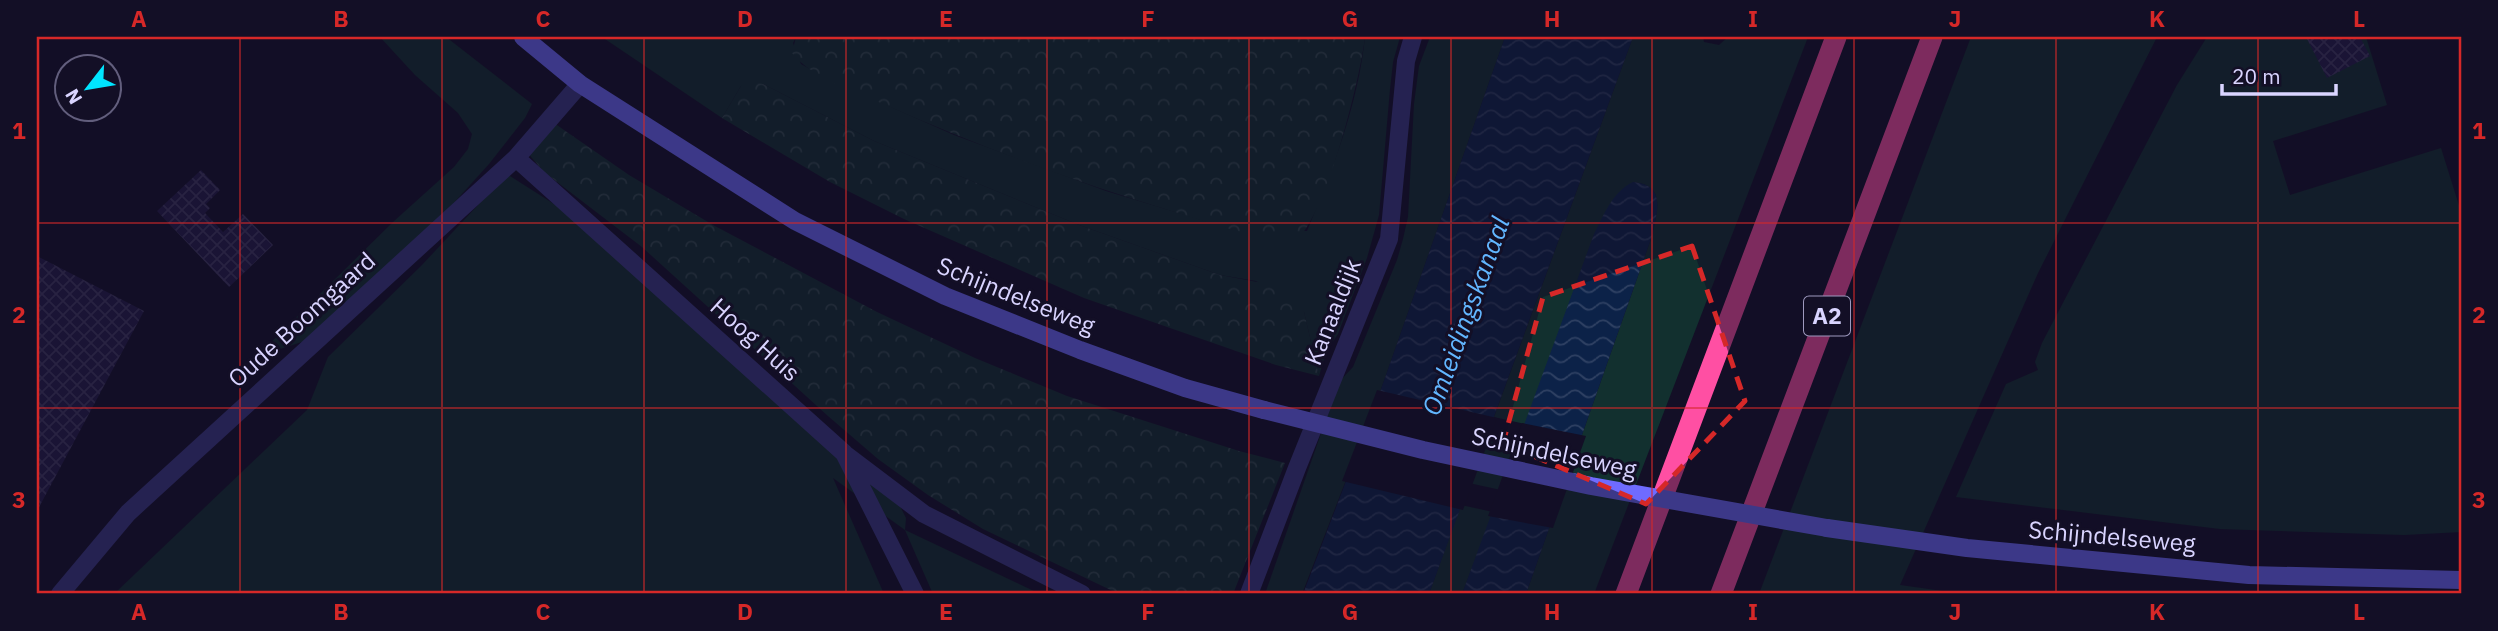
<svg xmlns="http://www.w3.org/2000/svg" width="2498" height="631" viewBox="0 0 2498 631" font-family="'IBM Plex Sans',sans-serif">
	<defs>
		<pattern id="forest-crowns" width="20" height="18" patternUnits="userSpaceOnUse" patternTransform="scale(1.75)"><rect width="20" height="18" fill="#12302f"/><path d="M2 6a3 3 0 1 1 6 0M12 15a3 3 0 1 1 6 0" fill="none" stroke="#344d4e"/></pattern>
		<pattern id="water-waves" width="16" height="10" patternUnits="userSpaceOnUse" patternTransform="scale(1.75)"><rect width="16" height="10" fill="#0c2248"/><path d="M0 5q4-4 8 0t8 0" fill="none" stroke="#2f4163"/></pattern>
		<pattern id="building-cross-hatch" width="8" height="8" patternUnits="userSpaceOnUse" patternTransform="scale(1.75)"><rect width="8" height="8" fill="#241b47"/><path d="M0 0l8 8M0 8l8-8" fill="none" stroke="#433b63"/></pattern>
	</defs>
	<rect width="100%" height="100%" fill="#130f26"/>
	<path fill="#12302f" d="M380 37H446L532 104 525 118 489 164 394 269 323 335 256 357 393 222 454 167 468 149 472 134 458 113 415 75Z
		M602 37H796L793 43 801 64 826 78 954 135 1106 191 1235 230 1307 231C1333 169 1358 104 1365 37H1400L1393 62 1390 89 1379 215 1367 258 1338 334 1326 352 1319 376 1304 312 1256 281 1220 275 1079 225 874 141 763 84 741 86 722 118Z
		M1430 37H1505L1380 392 1302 594H1265L1339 382 1353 367 1397 260 1403 239 1408 217 1414 104 1419 66Z
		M1633 37H1703L1704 42 1719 45 1728 37H1808L1594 594H1526L1652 236C1657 212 1667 185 1633 182L1594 235 1525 424 1494 417Z
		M1971 37H2157L2038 273 1900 585 1964 594H1759Z
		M2207 37H2366L2387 105 2273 141 2290 195 2441 148 2461 212V532L2404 535 2220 529 1956 497 2006 384 2038 370 2035 362 2042 343 2177 85Z
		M507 174 568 213 898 502 906 518 905 530 1040 594H933L905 530 833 478 884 594H114L307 410 328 357 422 265Z
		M1485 440 1517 447 1501 490 1469 483Z
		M1461 505 1493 512 1462 594H1429Z"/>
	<path fill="url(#forest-crowns)" d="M796 37H1365C1360 80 1327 212 1297 240 1257 240 1217 225 1178 213 1079 183 983 148 888 106 857 92 814 80 792 53Z
		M749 81 763 84 874 141 1079 225 1220 275 1279 286 1297 300 1304 312 1319 376 1276 365 1084 298 904 219 830 182 722 118 741 86Z
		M551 121 629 175 713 225 877 312 975 358 1067 396 1239 451 1285 463 1233 594H1119L983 529 928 495 878 459 828 416 642 247 544 172 526 151Z"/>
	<path fill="url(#water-waves)" d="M1505 37H1633L1429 594H1303L1380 392Z
		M1633 182C1667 185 1657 212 1652 236L1526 594H1462L1594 234C1604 215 1612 192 1633 182Z"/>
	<path fill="#130f26" d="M1377 390 1497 418 1463 510 1342 481Z
		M1522 423 1586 436 1553 528 1488 516Z"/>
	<path fill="url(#building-cross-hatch)" d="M2306 37H2360L2370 56 2327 78Z
		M201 170 220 190 206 204 210 208 205 213 223 232 243 214 273 245 229 287 157 211Z
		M37 256 144 311 37 511Z"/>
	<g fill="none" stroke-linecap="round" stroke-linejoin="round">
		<path stroke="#3d3a85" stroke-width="18" d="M516 158 844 453 915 594
			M846 455 924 514 1082 594
			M60 594 128 513 516 158 580 84
			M1249 594 1297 468 1389 239 1406 61 1413 37"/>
		<path stroke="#6f6bff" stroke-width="18" d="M523 37 580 84 795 221 945 296 1080 350 1185 388 1264 410
			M1827 528 1967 548 2249 575 2461 580"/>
		<path stroke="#ff4fa3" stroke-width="21" d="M1626 594 1836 37
			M1721 594 1932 37"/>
		<path stroke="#6f6bff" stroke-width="18" d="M1264 410 1423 450 1591 486 1827 528"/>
	</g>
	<path d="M0 0H2498V631H0ZM1692 246 1745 401 1646 504 1503 443 1543 297Z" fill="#130f26" fill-opacity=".55" fill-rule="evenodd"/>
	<path fill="none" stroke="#d62828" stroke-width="5" stroke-dasharray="14 9" stroke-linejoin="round" d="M1692 246 1745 401 1646 504 1503 443 1543 297Z"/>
	<path fill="none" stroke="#d62828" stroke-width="2" stroke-opacity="0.55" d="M240 37V594M442 37V594M644 37V594M846 37V594M1047 37V594M1249 37V594M1451 37V594M1652 37V594M1854 37V594M2056 37V594M2258 37V594M37 223H2461M37 408H2461"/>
	<g text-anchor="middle" stroke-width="6" stroke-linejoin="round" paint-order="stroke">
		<rect fill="#130f26" stroke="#9e99be" stroke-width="2" x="1804" y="296.5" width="46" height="39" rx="5"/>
		<g font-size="23" font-weight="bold" fill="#d9d4ff">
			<text x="1827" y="324">A2</text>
		</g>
		<g font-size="24" fill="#d9d4ff" stroke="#130f26">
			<text transform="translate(1016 296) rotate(22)" y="8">Schijndelseweg</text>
			<text transform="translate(1333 312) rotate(-68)" y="8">Kanaaldijk</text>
			<text transform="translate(302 320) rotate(-42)" y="8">Oude Boomgaard</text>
			<text transform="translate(755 340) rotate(42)" y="8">Hoog Huis</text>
			<text transform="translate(1554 453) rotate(12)" y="8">Schijndelseweg</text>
			<text transform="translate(2112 537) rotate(5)" y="8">Schijndelseweg</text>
		</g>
		<g font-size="26" font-style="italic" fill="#62b6ff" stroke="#130f26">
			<text transform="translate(1466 316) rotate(-70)" y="9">Omleidingskanaal</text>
		</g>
	</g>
	<rect width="2498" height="631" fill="none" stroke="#130f26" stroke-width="77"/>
	<g transform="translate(88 88) rotate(239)"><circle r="33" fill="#130f26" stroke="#625e7d" stroke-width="2"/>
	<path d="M0-5L12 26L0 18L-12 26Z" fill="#00e5ff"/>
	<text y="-10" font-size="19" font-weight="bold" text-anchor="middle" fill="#d9d4ff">N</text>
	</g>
	<path d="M2222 84v10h114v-10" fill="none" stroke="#d9d4ff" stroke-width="3.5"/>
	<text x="2232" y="84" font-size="21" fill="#d9d4ff" stroke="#130f26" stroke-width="5" paint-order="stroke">20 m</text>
	<rect x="38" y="38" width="2422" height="554" fill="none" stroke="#d62828" stroke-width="2.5"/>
	<g font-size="23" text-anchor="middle" font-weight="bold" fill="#d62828">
		<text x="139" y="27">A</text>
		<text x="341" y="27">B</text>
		<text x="543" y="27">C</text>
		<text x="745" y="27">D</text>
		<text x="946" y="27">E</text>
		<text x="1148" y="27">F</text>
		<text x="1350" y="27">G</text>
		<text x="1552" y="27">H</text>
		<text x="1753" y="27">I</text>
		<text x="1955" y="27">J</text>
		<text x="2157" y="27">K</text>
		<text x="2359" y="27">L</text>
		<text x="19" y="139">1</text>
		<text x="2479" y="139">1</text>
		<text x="19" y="323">2</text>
		<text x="2479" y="323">2</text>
		<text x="19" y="508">3</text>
		<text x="2479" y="508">3</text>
		<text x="139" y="620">A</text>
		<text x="341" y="620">B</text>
		<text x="543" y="620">C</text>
		<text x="745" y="620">D</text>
		<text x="946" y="620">E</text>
		<text x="1148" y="620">F</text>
		<text x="1350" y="620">G</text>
		<text x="1552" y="620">H</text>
		<text x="1753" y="620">I</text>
		<text x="1955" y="620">J</text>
		<text x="2157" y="620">K</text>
		<text x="2359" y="620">L</text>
	</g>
</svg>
